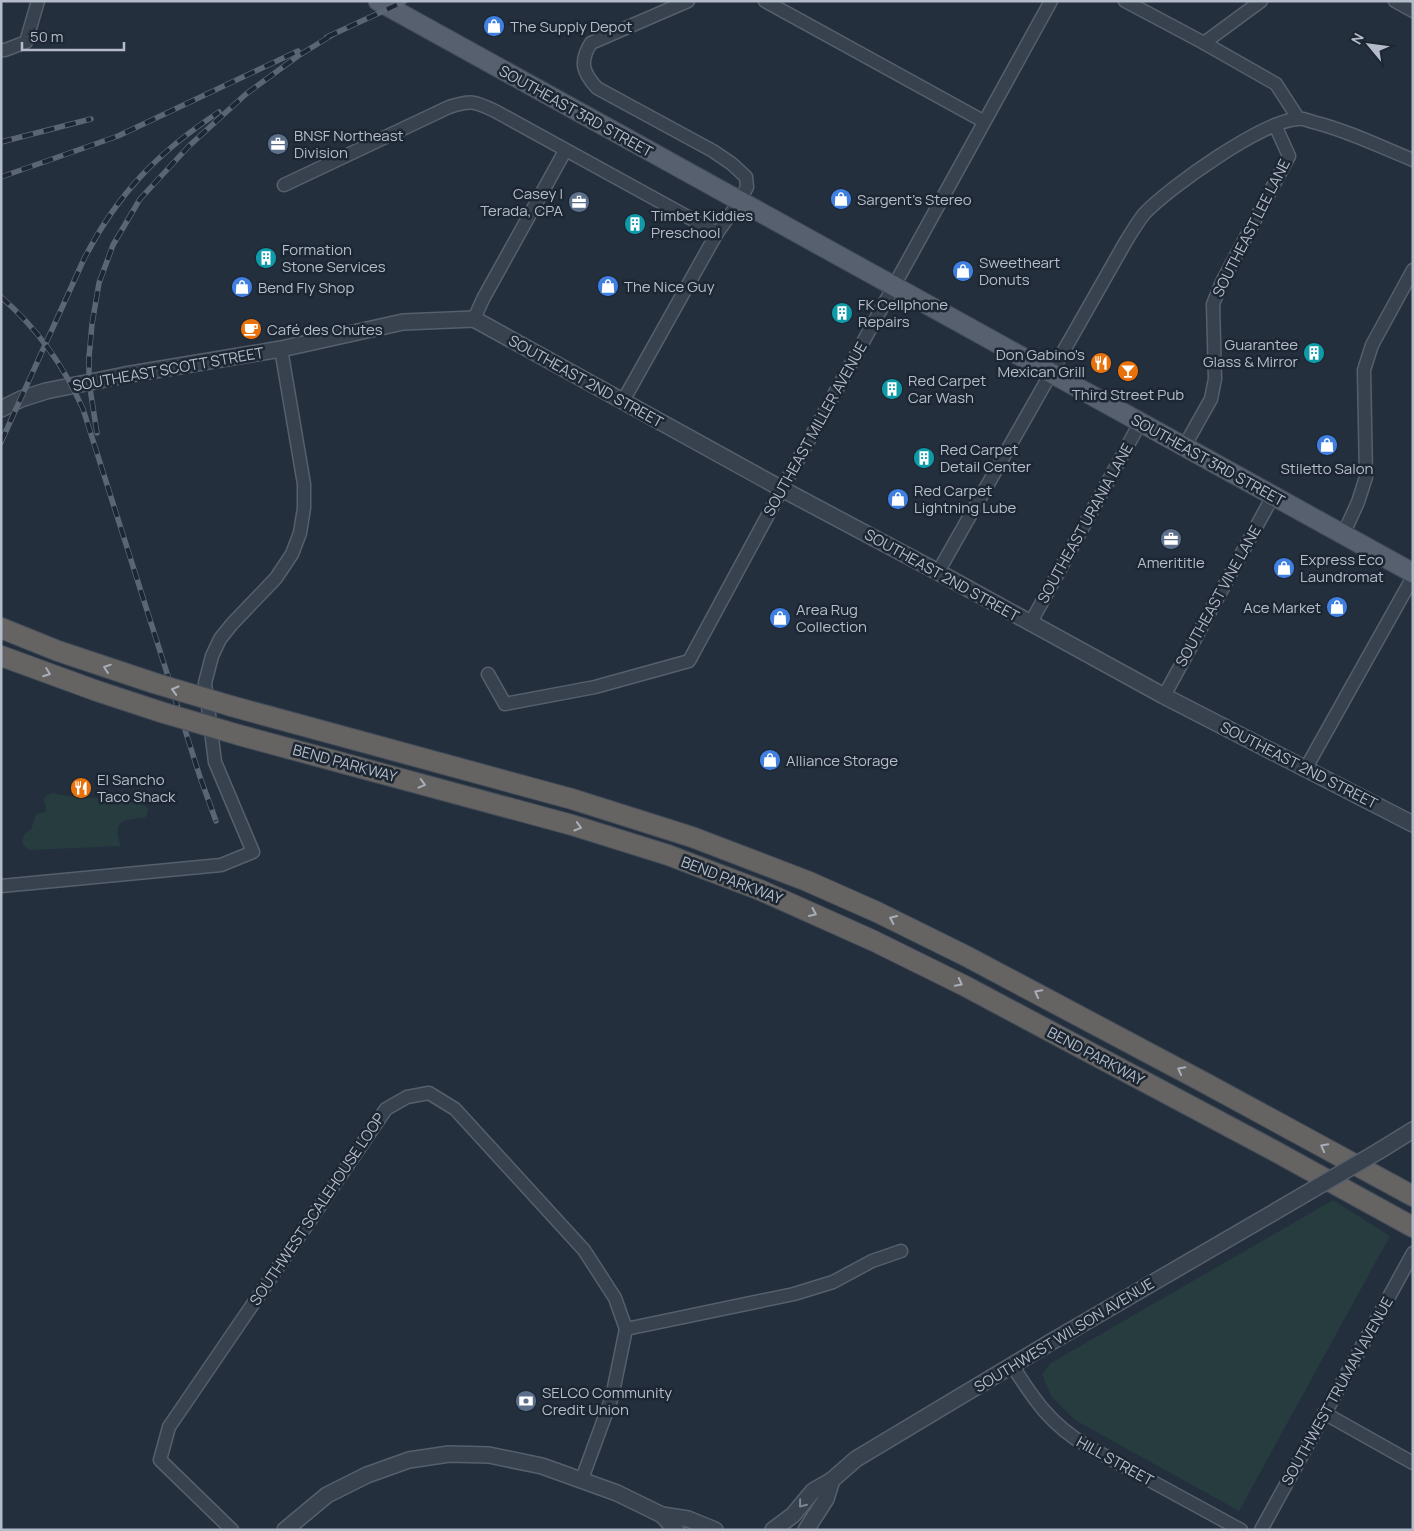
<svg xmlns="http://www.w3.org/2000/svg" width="1414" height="1531" font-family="Manrope,sans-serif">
	<rect width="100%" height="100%" fill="#242f3e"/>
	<!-- green -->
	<g fill="#263c3f">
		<path d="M52 793 68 796 97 798 108 802 121 801 127 803 138 801 146 806 148 810 146 817C141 819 138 818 133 819 114 821 116 832 121 846L29 850 23 845C22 838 24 832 31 830L36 814 45 812 46 808 44 799 46 796Z"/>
		<polygon points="1333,1200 1390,1236 1239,1511 1075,1420 1051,1396 1042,1374 1051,1363"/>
	</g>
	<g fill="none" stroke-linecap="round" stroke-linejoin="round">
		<!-- minor casing -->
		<g stroke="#565f6c" stroke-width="15">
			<g id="minor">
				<polyline points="765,1 983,121"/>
				<polyline points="1125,1 1204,43 1276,84 1298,118"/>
				<polyline points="1395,1 1413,11"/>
				<polyline points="1204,43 1261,1"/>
				<polyline points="1,50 5,50 26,42 38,1"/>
				<path d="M284 185 449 107C471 100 474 101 495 111L717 233"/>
				<polyline points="474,319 483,299 565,151"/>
				<path d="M623 401 717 233 739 202 747 187 746 177 732 164 713 151 597 88C583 73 579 62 591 43L688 1"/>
				<polyline points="1184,447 1211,399 1215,379 1213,304 1222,282 1289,156 1275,125"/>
				<polyline points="1343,535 1358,502 1366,477 1364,370 1372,345 1413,270"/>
				<path d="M938 572 1125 243C1131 233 1137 223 1144 214 1168 188 1264 120 1298 119 1303 118 1309 121 1313 122 1346 130 1381 147 1413 160"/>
				<polyline points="1030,624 1140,423"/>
				<polyline points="488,674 505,704 595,687 689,661 782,489 1051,1"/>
				<polyline points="1164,696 1273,496"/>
				<polyline points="1306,768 1413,577"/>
				<polyline points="1,886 221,865 253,852 215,762 205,683 212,656 220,639 232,624 276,578 292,554 300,533 304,508 304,484 281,349"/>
				<polyline points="626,1329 794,1294 833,1282 872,1261 901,1251"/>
				<path d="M1012 1365C1034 1400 1051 1425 1087 1446L1241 1530"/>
				<polyline points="1324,1413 1413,1463"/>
				<polyline points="232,1530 160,1460 169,1427 386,1109 407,1097 429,1093 455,1109 584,1250 615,1298 626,1329 612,1397 582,1479"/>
				<polyline points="1261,1530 1413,1253"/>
			</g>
		</g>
		<!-- tertiary casing -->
		<g stroke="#565f6c" stroke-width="18">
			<g id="tertiary">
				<polyline points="1,409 21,399 46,391 125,375 281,349 403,322 474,319 782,489 938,572 1164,696 1413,824"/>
				<polyline points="1379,1151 1413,1130"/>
				<polyline points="662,1515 688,1519 715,1530"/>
				<polyline points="285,1530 327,1495 367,1475 409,1460 449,1454 489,1455 542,1466 617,1493 662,1515 676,1530"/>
				<polyline points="773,1530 793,1515 813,1491 832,1480 856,1459 1051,1342 1300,1197"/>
				<polyline points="806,1530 826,1499 832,1480"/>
			</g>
		</g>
		<!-- primary casing -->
		<g stroke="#414a57" stroke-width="21">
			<polyline id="primary" points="378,1 1413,573"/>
		</g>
		<!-- trunk casing -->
		<g stroke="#434c59" stroke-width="22">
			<g id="trunk">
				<polyline points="1,628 58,651 154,683"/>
				<polyline points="1,656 97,691 164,713"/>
				<polyline points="231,706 572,799 692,837 807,881 877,912 966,956 1207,1084 1413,1196"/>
				<polyline points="239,735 572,825 668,855 760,890 874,941 965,986 1271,1149 1413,1227"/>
			</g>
		</g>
		<!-- minor -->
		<use href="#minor" stroke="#38414e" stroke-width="12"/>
		<!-- tertiary -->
		<use href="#tertiary" stroke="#38414e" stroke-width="15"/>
		<!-- primary -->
		<use href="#primary" stroke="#56606e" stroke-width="19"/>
		<!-- trunk -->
		<use href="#trunk" stroke="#656462" stroke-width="20"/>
		<!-- rail casing -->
		<g stroke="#5a6575" stroke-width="5.5">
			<g id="rail">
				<polyline points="327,37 405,1"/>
				<polyline points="1,142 91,119"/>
				<polyline points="1,177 118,136 298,51"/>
				<path d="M1 297C37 328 64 366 83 409L200 777 216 821"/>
				<polyline points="97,433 89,382 89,357 92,324 99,283 113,245 140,199 189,146 246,94 298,56 332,35"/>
				<path d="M1 442 84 259C117 194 158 152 219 112"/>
			</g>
		</g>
		<!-- rail -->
		<use href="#rail" stroke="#1d2633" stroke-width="4" stroke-dasharray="11" stroke-linecap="butt"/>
		<!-- tertiary-bridge casing -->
		<g stroke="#565f6c" stroke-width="18" stroke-linecap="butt">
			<polyline id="tertiary-bridge" points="1300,1197 1379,1151"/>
		</g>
		<!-- trunk-bridge casing -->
		<g stroke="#434c59" stroke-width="22" stroke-linecap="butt">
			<g id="trunk-bridge">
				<polyline points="154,683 231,706"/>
				<polyline points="164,713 239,735"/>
			</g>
		</g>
		<!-- tertiary-bridge -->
		<use href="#tertiary-bridge" stroke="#38414e" stroke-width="15"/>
		<!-- trunk-bridge -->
		<use href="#trunk-bridge" stroke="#656462" stroke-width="20"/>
	</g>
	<!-- one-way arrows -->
	<defs><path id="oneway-chevron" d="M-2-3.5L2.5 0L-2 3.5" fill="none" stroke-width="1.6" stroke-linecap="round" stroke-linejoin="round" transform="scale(1.25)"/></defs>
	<g stroke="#a8afba">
		<use href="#oneway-chevron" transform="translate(107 668) rotate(-161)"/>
		<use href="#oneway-chevron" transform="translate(47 673) rotate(20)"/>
		<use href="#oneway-chevron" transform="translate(175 690) rotate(-164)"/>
		<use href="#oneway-chevron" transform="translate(422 784) rotate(15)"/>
		<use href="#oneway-chevron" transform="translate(578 827) rotate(17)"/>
		<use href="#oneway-chevron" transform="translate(813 913) rotate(24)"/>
		<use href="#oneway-chevron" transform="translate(893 919) rotate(-155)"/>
		<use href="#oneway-chevron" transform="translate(959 983) rotate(27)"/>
		<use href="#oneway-chevron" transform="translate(1038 993) rotate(-152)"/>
		<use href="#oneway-chevron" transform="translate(1181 1070) rotate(-152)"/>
		<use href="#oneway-chevron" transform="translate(1324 1147) rotate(-152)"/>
	</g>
	<use stroke="#7c8592" href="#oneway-chevron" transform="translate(802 1504) rotate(129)"/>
	<!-- icons -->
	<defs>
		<g id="shop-disc" transform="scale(1.125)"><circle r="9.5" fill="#3f7fe0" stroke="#1d2633"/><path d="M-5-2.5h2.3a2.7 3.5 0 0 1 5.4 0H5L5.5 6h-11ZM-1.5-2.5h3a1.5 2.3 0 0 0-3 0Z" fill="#fff"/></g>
		<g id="office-disc" transform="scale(1.125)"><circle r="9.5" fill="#5c6f8a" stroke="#1d2633"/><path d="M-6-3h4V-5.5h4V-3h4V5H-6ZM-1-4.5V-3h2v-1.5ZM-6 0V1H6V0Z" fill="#fff"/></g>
		<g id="building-disc" transform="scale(1.125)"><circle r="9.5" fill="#0f9aa8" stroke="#1d2633"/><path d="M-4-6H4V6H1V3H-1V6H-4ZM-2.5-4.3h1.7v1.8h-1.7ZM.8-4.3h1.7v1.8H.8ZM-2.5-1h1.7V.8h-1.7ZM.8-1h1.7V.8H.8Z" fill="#fff"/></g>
		<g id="cafe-disc" transform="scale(1.125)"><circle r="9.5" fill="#e8710a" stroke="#1d2633"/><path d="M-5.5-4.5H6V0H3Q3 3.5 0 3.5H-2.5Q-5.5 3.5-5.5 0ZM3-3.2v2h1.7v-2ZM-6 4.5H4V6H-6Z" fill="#fff"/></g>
		<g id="restaurant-disc" transform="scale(1.125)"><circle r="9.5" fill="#e8710a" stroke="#1d2633"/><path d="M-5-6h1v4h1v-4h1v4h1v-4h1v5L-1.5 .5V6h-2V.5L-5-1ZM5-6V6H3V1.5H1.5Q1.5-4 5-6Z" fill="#fff"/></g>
		<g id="bar-disc" transform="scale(1.125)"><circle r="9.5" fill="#e8710a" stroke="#1d2633"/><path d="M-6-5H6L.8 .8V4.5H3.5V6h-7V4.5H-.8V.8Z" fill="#fff"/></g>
		<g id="bank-disc" transform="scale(1.125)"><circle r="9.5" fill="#5c6f8a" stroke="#1d2633"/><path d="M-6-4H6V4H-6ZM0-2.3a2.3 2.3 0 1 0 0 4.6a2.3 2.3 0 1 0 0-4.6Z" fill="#fff"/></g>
	</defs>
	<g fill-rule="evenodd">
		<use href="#shop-disc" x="494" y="26"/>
		<use href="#office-disc" x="278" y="144"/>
		<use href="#shop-disc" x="841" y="199"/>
		<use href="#office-disc" x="579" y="202"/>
		<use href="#building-disc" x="635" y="224"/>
		<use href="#building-disc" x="266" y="258"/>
		<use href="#shop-disc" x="963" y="271"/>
		<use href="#shop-disc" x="608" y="286"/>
		<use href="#shop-disc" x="242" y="287"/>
		<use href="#building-disc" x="842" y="313"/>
		<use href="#cafe-disc" x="251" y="329"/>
		<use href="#building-disc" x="1314" y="353"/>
		<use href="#restaurant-disc" x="1101" y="363"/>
		<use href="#bar-disc" x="1128" y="371"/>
		<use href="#building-disc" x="892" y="389"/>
		<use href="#shop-disc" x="1327" y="445"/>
		<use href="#building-disc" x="924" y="458"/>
		<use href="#shop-disc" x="898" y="499"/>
		<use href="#office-disc" x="1171" y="539"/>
		<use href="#shop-disc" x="1284" y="568"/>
		<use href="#shop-disc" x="1337" y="607"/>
		<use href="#shop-disc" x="780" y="618"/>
		<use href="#shop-disc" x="770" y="760"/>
		<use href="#restaurant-disc" x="81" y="788"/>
		<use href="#bank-disc" x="526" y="1401"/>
	</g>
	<g text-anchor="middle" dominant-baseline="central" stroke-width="5" stroke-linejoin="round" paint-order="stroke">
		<!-- poi labels -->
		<g font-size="15" fill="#b4bcc9" stroke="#1d2633" text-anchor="start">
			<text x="510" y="26">The Supply Depot</text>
			<text x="294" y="135">BNSF Northeast<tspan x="294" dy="17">Division</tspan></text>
			<text x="563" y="193" text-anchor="end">Casey I<tspan x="563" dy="17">Terada, CPA</tspan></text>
			<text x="857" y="199">Sargent's Stereo</text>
			<text x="651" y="215">Timbet Kiddies<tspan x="651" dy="17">Preschool</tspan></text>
			<text x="282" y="249">Formation<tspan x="282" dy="17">Stone Services</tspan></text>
			<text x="979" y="262">Sweetheart<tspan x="979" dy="17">Donuts</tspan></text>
			<text x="624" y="286">The Nice Guy</text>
			<text x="258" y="287">Bend Fly Shop</text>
			<text x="858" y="304">FK Cellphone<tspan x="858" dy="17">Repairs</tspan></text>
			<text x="267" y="329">Café des Chutes</text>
			<text x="1298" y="344" text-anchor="end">Guarantee<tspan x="1298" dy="17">Glass &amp; Mirror</tspan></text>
			<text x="1085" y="354" text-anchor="end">Don Gabino's<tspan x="1085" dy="17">Mexican Grill</tspan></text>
			<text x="908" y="380">Red Carpet<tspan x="908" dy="17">Car Wash</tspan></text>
			<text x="1128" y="394" text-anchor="middle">Third Street Pub</text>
			<text x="940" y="449">Red Carpet<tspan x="940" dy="17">Detail Center</tspan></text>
			<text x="1327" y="468" text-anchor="middle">Stiletto Salon</text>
			<text x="914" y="490">Red Carpet<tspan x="914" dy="17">Lightning Lube</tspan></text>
			<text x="1300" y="559">Express Eco<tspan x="1300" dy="17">Laundromat</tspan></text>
			<text x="1171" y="562" text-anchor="middle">Amerititle</text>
			<text x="1321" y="607" text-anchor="end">Ace Market</text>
			<text x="796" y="609">Area Rug<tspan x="796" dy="17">Collection</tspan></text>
			<text x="786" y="760">Alliance Storage</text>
			<text x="97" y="779">El Sancho<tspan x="97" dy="17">Taco Shack</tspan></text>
			<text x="542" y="1392">SELCO Community<tspan x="542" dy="17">Credit Union</tspan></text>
		</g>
		<!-- street labels -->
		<g font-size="15" fill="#b4bcc9" stroke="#1d2633">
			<text transform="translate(576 111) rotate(29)">SOUTHEAST 3RD STREET</text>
			<text transform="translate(1251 228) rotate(-63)">SOUTHEAST LEE LANE</text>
			<text transform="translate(168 369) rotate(-10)">SOUTHEAST SCOTT STREET</text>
			<text transform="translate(586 381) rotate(29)">SOUTHEAST 2ND STREET</text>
			<text transform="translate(815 429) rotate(-61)">SOUTHEAST MILLER AVENUE</text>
			<text transform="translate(1208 460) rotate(29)">SOUTHEAST 3RD STREET</text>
			<text transform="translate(1085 523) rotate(-61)">SOUTHEAST URANIA LANE</text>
			<text transform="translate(942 575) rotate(29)">SOUTHEAST 2ND STREET</text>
			<text transform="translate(1218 596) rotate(-61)">SOUTHEAST VINE LANE</text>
			<text transform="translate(345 763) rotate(15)">BEND PARKWAY</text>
			<text transform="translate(1299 765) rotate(27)">SOUTHEAST 2ND STREET</text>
			<text transform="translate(732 880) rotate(21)">BEND PARKWAY</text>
			<text transform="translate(1096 1056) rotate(28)">BEND PARKWAY</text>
			<text transform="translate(317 1209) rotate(-56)">SOUTHWEST SCALEHOUSE LOOP</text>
			<text transform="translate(1064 1335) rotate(-31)">SOUTHWEST WILSON AVENUE</text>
			<text transform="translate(1337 1391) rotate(-61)">SOUTHWEST TRUMAN AVENUE</text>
			<text transform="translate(1115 1461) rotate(29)">HILL STREET</text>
		</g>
	</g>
	<!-- border -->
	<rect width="1414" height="1531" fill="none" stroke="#b4bcc9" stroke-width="5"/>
	<!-- north arrow -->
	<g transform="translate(1369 45) rotate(299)" stroke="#1d2633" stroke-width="4" paint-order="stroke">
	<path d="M0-4L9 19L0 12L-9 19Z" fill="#b4bcc9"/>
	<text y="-8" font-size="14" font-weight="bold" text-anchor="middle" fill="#b4bcc9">N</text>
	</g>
	<!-- scale -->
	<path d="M22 42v8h102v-8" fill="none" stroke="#b4bcc9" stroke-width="2.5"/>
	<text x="30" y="42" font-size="15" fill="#b4bcc9" stroke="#1d2633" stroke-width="4" paint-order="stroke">50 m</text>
</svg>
